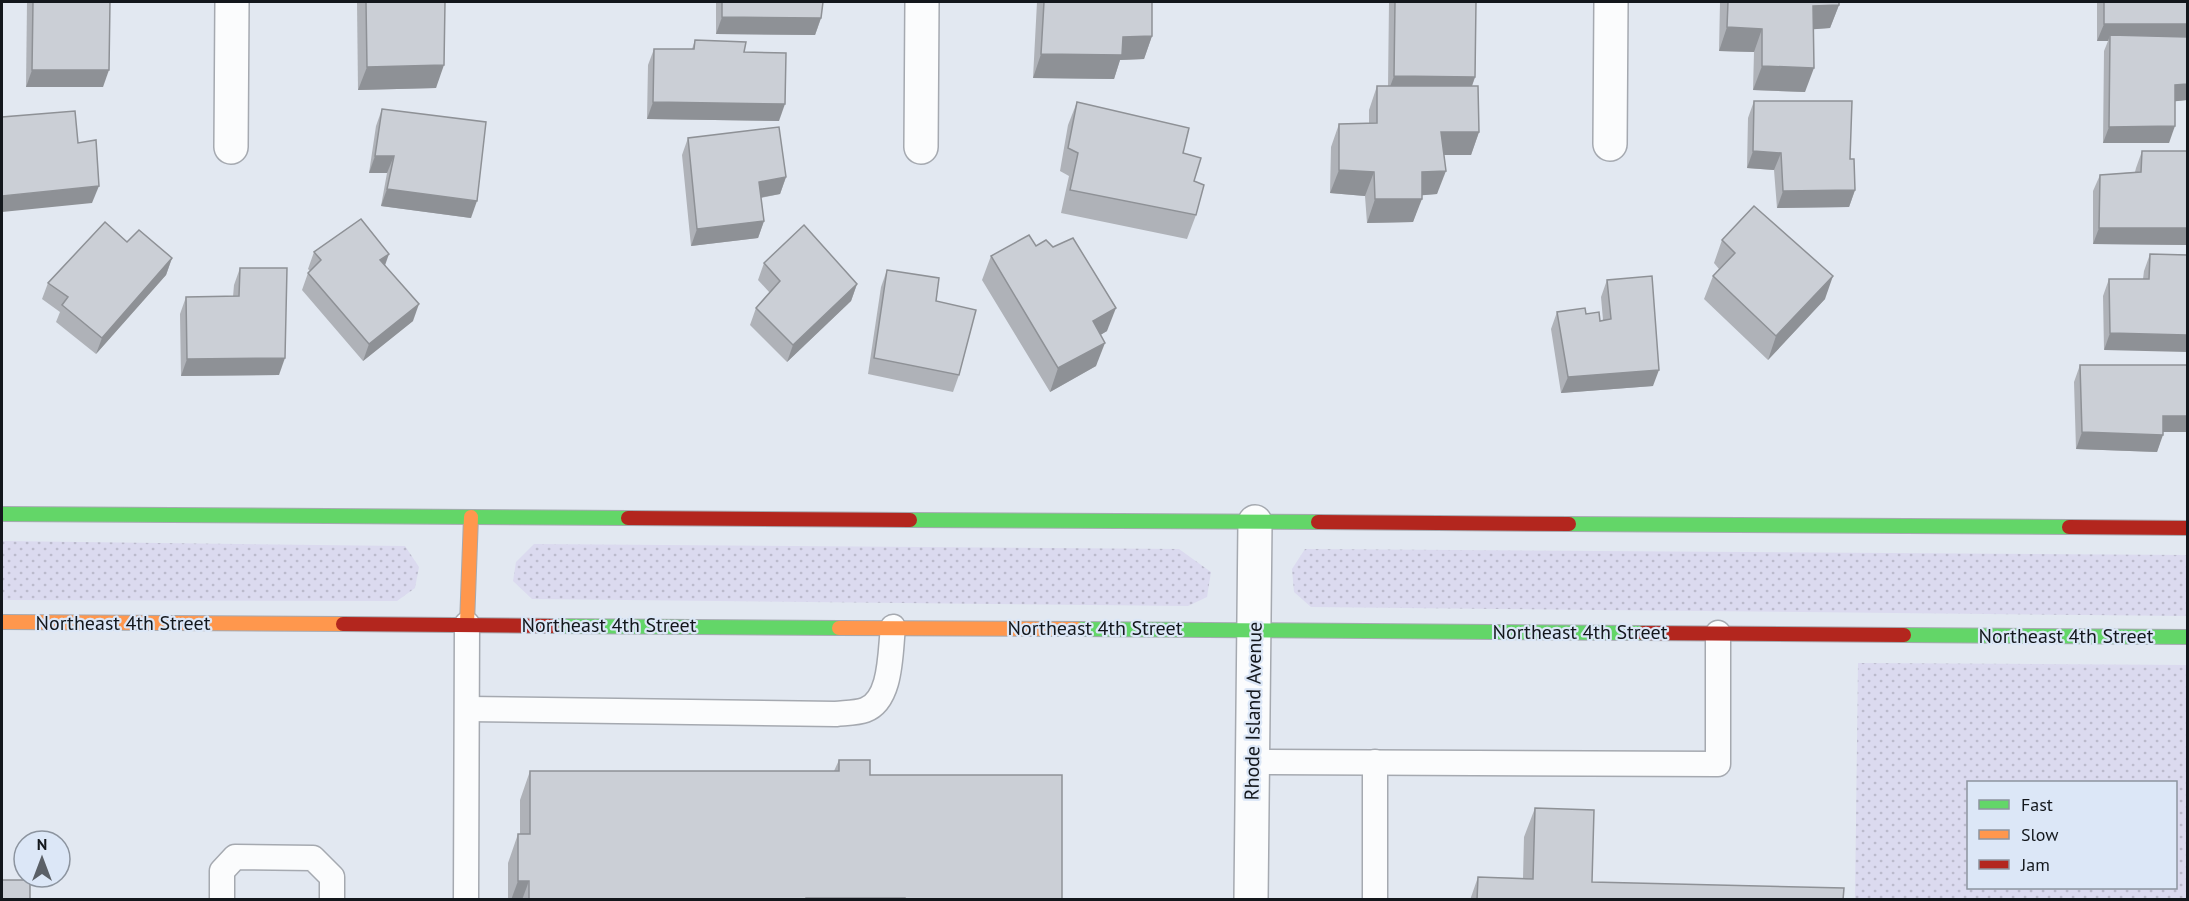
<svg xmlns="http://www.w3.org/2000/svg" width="2189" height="901" font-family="'PT Sans',sans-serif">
	<defs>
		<pattern id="grass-dots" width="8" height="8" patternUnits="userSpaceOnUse" patternTransform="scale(1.5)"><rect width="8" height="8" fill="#dbdaef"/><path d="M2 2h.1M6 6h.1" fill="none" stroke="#bbbacc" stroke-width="1.8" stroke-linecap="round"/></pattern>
	</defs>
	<rect width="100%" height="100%" fill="#e2e8f1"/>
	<!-- grass -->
	<g fill="url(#grass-dots)" fill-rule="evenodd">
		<polygon points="2,541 405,546 419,567 415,588 397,601 2,600"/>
		<polygon points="534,544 1179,549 1211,572 1207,597 1188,606 532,599 513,581 516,562"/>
		<polygon points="1305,549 2187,555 2187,616 1311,607 1294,592 1292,569"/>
		<path d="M1858 663 2187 665V899H1855ZM1968 782H2176V888H1968Z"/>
	</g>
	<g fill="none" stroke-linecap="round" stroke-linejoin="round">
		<!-- lane casing -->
		<g stroke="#a5a9b0" stroke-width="27">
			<g id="lane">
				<path d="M468 709 836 714C844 713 857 713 865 710 892 700 890 652 893 627"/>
				<polyline points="1252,762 1718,764 1718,633"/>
				<polyline points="1375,762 1375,900"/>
				<polyline points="222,900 222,871 235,857 313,858 332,877 332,900"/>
				<polyline points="466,900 467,624"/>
			</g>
		</g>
		<!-- street casing -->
		<g stroke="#a5a9b0" stroke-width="36">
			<g id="street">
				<polyline points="1610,144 1611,2"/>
				<polyline points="231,147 232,2"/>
				<polyline points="921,147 922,2"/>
				<polyline points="1251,900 1255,522"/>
			</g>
		</g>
		<!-- fast casing -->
		<g stroke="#a5a9b0" stroke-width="16">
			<g id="fast">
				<polyline points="2,514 628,518"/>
				<polyline points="910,520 1318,522"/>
				<polyline points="1569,524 2069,527"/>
				<polyline points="552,626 839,628"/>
				<polyline points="1077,629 1643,633"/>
				<polyline points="1904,635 2188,637"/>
			</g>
		</g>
		<!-- slow casing -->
		<g stroke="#a5a9b0" stroke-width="16">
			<g id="slow">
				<polyline points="2,622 343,624"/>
				<polyline points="467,624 471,517"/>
				<polyline points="839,628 1077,629"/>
			</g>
		</g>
		<!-- jam casing -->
		<g stroke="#a5a9b0" stroke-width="16">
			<g id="jam">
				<polyline points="628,518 910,520"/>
				<polyline points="1318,522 1569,524"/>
				<polyline points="2069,527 2188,528"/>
				<polyline points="343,624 552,626"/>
				<polyline points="1643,633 1904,635"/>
			</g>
		</g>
		<!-- lane -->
		<use href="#lane" stroke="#fbfcfd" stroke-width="24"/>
		<!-- street -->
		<use href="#street" stroke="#fbfcfd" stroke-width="33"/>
		<!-- fast -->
		<use href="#fast" stroke="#63d668" stroke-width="14"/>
		<!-- slow -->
		<use href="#slow" stroke="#ff974d" stroke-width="14"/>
		<!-- jam -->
		<use href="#jam" stroke="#b3261e" stroke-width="14"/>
	</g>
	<!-- wall -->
	<g fill="#afb2b8">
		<polygon points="27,2 110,2 103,87 26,87"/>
		<polygon points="357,2 445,2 436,88 358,90"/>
		<polygon points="716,2 823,2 821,18 815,35 716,34"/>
		<polygon points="1037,2 1152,2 1152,36 1144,59 1120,60 1114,79 1033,78"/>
		<polygon points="1389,2 1476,2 1475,77 1472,86 1479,132 1471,155 1444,155 1437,194 1422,195 1413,222 1367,223 1365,196 1330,193 1331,147 1339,124 1369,124 1369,110 1377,86 1388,86"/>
		<polygon points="1720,2 1839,2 1839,5 1830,28 1813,29 1805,92 1753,90 1754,52 1719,51"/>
		<polygon points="2097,2 2187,2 2187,100 2175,101 2169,143 2103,143 2104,51 2108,41 2097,41"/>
		<polygon points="695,40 744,52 779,121 647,119 648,65 654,49 692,49"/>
		<polygon points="1754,101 1850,159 1855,190 1849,207 1777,208 1774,170 1747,168 1748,118"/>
		<polygon points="1077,102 1183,153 1194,181 1196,215 1187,239 1061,213 1069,176 1060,171 1068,125"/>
		<polygon points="382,109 471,218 381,206 387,173 369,173 376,126"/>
		<polygon points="688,138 786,177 780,194 761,198 764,221 758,238 691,246 682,155"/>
		<polygon points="2142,151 2187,151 2187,245 2093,244 2093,191 2100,175 2135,172 2136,168"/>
		<polygon points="1722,240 1825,299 1768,360 1704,299 1713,276 1719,269 1714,263"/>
		<polygon points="127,242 172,258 166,275 96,354 56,322 60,312 42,299 48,283"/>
		<polygon points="1036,246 1053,247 1107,331 1100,335 1096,366 1050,392 982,280 991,256"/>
		<polygon points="314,252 385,265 413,321 363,361 302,290 308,273 310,271 308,269"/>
		<polygon points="2150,254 2187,255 2104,350 2103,296 2109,279 2143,279 2144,271"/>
		<polygon points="764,263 857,284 851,301 787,362 750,325 756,308 770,293 758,280"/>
		<polygon points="240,268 279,375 181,376 180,314 186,297 233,297 234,285"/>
		<polygon points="887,270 936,301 959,375 953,392 868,374 881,287"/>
		<polygon points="1607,280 1653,386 1561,393 1551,329 1557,312 1586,314 1600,321 1603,320 1601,297"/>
		<polygon points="2080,365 2187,432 2163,432 2157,452 2076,449 2074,382"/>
		<polygon points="839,760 870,775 1062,900 508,900 508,863 518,834 520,834 520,800 530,771 834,771"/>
		<polygon points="1535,808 1592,882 1843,900 1470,900 1478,877 1523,878 1524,837"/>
	</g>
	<!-- shaded-wall -->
	<g fill="#8e9196">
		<polygon points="1839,5 1830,28 1804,30 1813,6"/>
		<polygon points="722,17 821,18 815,35 716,34"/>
		<polygon points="2104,24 2187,24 2187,41 2110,35 2108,41 2097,41"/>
		<polygon points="1727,27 1762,29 1754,52 1719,51"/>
		<polygon points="1152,36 1144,59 1120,60 1114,79 1033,78 1041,54 1123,37"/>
		<polygon points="444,65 436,88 358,90 367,67"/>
		<polygon points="1762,66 1814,68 1805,92 1753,90"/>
		<polygon points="32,70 109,70 103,87 26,87"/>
		<polygon points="1394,76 1475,77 1469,94 1388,92"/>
		<polygon points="2187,84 2187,100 2169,102 2175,85"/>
		<polygon points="653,102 785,104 779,121 647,119"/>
		<polygon points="2175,126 2169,143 2103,143 2109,127"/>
		<polygon points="1441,132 1479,132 1471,155 1433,155"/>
		<polygon points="1753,151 1781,153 1774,170 1747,168"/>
		<polygon points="375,156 394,156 387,173 369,173"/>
		<polygon points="1339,170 1374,172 1365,196 1330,193"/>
		<polygon points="1446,171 1437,194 1414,196 1422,172"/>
		<polygon points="786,177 780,194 753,199 759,182"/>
		<polygon points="99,186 92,203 2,212 2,196"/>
		<polygon points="387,189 477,201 471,218 381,206"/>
		<polygon points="1855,190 1849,207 1777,208 1783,191"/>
		<polygon points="1375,199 1422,199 1413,222 1367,223"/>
		<polygon points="764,221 758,238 691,246 697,229"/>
		<polygon points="2099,228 2187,228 2187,245 2093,244"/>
		<polygon points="389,254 383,271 380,260"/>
		<polygon points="172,258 166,275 96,354 102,338"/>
		<polygon points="1833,276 1825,299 1768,360 1776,336"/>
		<polygon points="857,284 851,301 787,362 793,345"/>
		<polygon points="419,304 413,321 363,361 369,344"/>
		<polygon points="1116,308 1107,331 1084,345 1093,321"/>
		<polygon points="2110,333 2187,335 2187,352 2104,350"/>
		<polygon points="1105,343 1096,366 1050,392 1058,368"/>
		<polygon points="285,358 279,375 181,376 187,359"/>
		<polygon points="1659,370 1653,386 1561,393 1568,377"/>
		<polygon points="2163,416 2187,416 2187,432 2157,432"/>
		<polygon points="2082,432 2163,435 2157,452 2076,449"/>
		<polygon points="518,881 529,881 522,900 511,900"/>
		<polygon points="806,898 905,898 904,900 806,900"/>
	</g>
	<!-- building -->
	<g fill="#cbcfd6" stroke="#8e9196" stroke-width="1.5">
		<polygon points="33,2 110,2 109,70 32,70"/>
		<polygon points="366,2 445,2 444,65 367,67"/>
		<polygon points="722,2 823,2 821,18 722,17"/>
		<polygon points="1044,2 1152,2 1152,36 1123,37 1122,55 1041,54"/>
		<polygon points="1395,2 1476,2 1475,77 1394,76"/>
		<polygon points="1728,2 1839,2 1839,5 1813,6 1814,68 1762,66 1762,29 1727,27"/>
		<rect x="2104" y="2" width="83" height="22"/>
		<polygon points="2110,35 2187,37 2187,84 2175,85 2175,126 2109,127"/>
		<polygon points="695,40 746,42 744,52 786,53 785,104 653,102 654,49 694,49"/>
		<polygon points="1377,86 1478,86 1479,132 1441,132 1446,171 1422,172 1422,199 1375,199 1374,172 1339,170 1339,124 1377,123"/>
		<polygon points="1754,101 1852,101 1850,159 1854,159 1855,190 1783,191 1781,153 1753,151"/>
		<polygon points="1077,102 1189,128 1183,153 1201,158 1194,181 1204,185 1196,215 1070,190 1078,153 1068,148"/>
		<polygon points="382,109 486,122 477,201 387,189 394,156 375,156"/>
		<polygon points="75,111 78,143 96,140 99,186 2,196 2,117"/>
		<polygon points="779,127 786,177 759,182 764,221 697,229 688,138"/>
		<polygon points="2142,151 2187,151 2187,228 2099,228 2100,175 2141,172"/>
		<polygon points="1754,206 1833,276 1776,336 1713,276 1735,253 1722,240"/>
		<polygon points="361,219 389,254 380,260 419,304 369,344 308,273 321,260 314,252"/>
		<polygon points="105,222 127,242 139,230 172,258 102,338 62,305 68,297 48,283"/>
		<polygon points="804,225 857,284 793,345 756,308 780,281 764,263"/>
		<polygon points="1029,235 1036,246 1046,240 1053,247 1073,238 1116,308 1093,321 1105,343 1058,368 991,256"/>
		<polygon points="2150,254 2187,255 2187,335 2110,333 2109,279 2149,279"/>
		<polygon points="240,268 287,268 285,358 187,359 186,297 239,296"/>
		<polygon points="887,270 939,278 936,301 976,310 959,375 874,358"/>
		<polygon points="1652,276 1659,370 1568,377 1557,312 1585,308 1586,314 1599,312 1600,321 1611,319 1607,280"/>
		<polygon points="2080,365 2187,365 2187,416 2163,416 2163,435 2082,432"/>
		<polygon points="839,760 870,760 870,775 1062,775 1062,900 905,900 905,898 806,898 806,900 529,900 529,881 518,881 518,834 530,834 530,771 839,771"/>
		<polygon points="1535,808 1594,810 1592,882 1844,888 1843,900 1477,900 1478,877 1533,879"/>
		<rect x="2" y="880" width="28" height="20"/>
	</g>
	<g text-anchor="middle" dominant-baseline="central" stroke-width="4.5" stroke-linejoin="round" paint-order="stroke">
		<!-- street labels -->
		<g font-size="20" fill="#13171c" stroke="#dce7f7">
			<text x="123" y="623">Northeast 4th Street</text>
			<text x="609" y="625">Northeast 4th Street</text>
			<text x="1095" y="628">Northeast 4th Street</text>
			<text x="1580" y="632">Northeast 4th Street</text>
			<text x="2066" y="636">Northeast 4th Street</text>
			<text transform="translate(1253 711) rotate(-89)">Rhode Island Avenue</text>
		</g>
	</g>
	<!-- border -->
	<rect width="2189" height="901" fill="none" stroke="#13171c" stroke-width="6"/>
	<!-- legend -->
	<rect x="1967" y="781" width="210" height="108" fill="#dce7f7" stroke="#8c949f" stroke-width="1.5"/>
	<rect x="1979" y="800" width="30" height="9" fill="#63d668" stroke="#8c949f" stroke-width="1.5"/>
	<text x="2021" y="811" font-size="18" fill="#13171c">Fast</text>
	<rect x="1979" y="830" width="30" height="9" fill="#ff974d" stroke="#8c949f" stroke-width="1.5"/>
	<text x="2021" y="841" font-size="18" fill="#13171c">Slow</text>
	<rect x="1979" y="860" width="30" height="9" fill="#b3261e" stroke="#8c949f" stroke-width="1.5"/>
	<text x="2021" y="871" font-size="18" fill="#13171c">Jam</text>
	<!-- north arrow -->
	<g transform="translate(42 859)"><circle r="28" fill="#dce7f7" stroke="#8c949f" stroke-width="1.5"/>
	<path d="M0-4.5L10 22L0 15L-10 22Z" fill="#5b6067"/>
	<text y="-9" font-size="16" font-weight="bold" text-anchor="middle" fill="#13171c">N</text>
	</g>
</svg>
